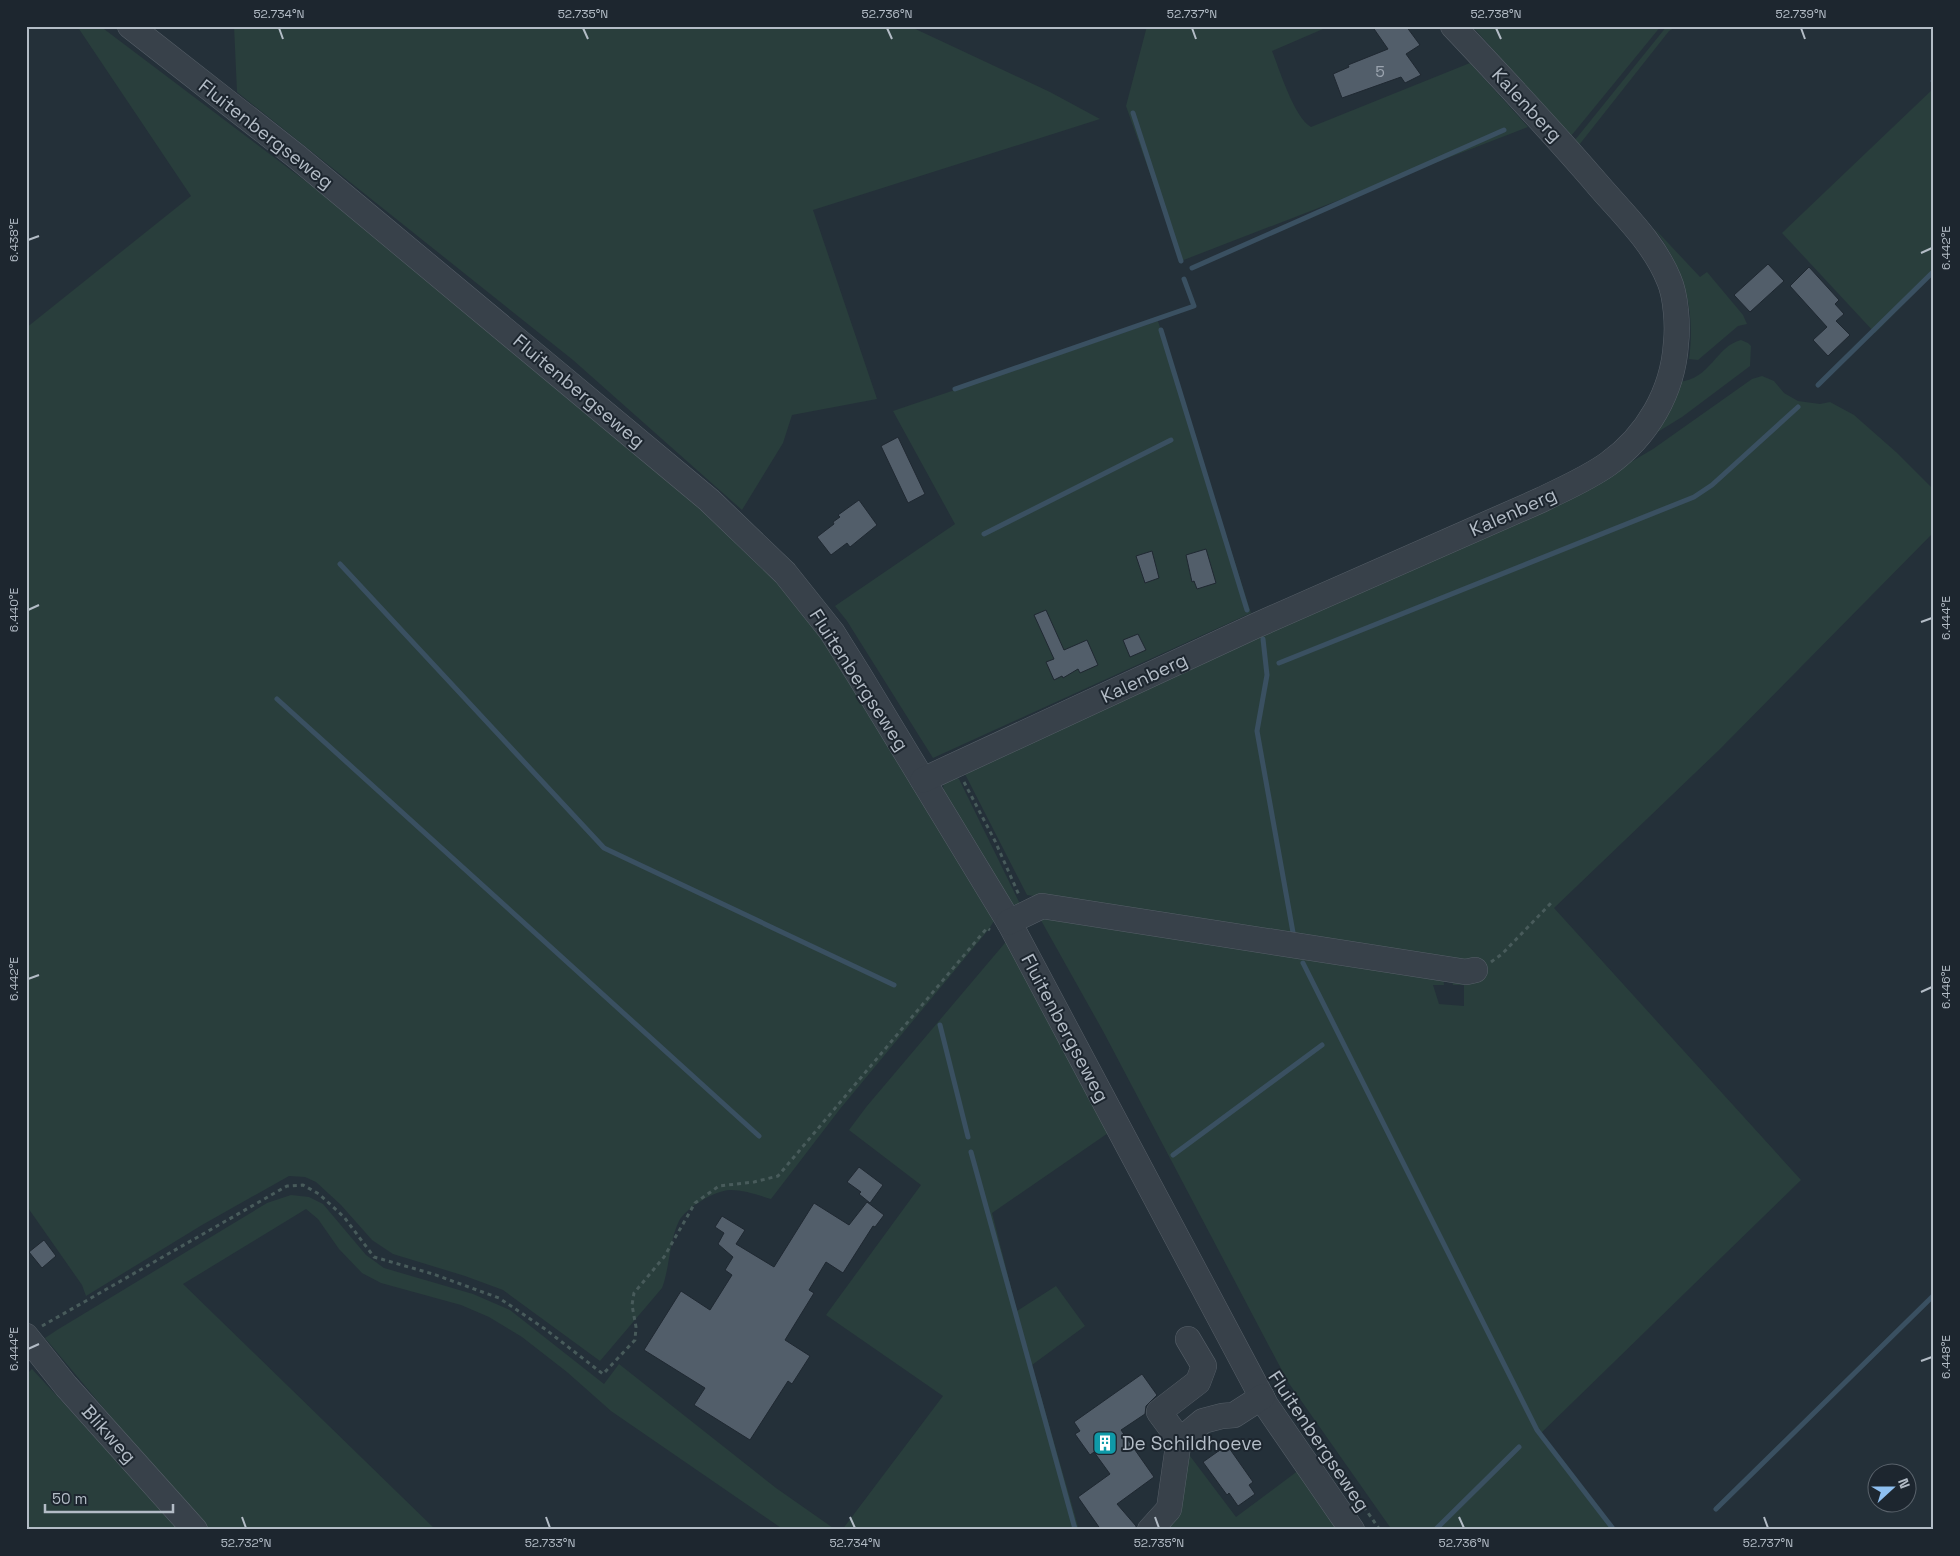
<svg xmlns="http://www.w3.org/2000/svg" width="1960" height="1556" font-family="'Space Grotesk',sans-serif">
	<rect width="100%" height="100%" fill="#243039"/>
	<!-- green -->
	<g fill="#293e3c">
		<path d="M77 26H100L337 205 741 541 806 612 997 916 989 929 840 1109 771 1199C758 1195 744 1190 730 1190 714 1191 687 1207 679 1221 669 1242 670 1267 662 1288L600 1361 503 1290 465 1276 393 1254 372 1240 341 1205 316 1182 305 1177 289 1176 202 1225 86 1296 82 1285 26 1205V328L191 196Z"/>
		<polygon points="234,26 909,26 1050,92 1100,119 813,210 877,399 792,415 783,443 742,510 573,360 237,92"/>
		<path d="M1147 26H1330L1272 51C1280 71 1294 117 1311 127L1470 63 1528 127 1181 261 1126 106Z"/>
		<polygon points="1472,26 1661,26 1571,136"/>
		<polygon points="1667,26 1677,26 1669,31 1579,145 1575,140"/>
		<polygon points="1934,88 1934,273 1875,333 1782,233"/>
		<path d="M1654 228 1700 277 1707 272 1743 315 1747 324 1738 326 1698 360 1689 359C1696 308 1684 269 1654 228Z"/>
		<polygon points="1158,321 1251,613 933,758 847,621 835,606 955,524 893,411"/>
		<path d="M1741 340 1748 343 1751 346 1750 366 1682 417 1656 433 1679 382C1711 379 1716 346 1741 340Z"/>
		<polygon points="1762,376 1774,381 1784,393 1798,401 1820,404 1830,402 1854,415 1896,452 1934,490 1934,532 1719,750 1554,908 1801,1180 1539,1435 1612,1530 1392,1530 1288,1382 1103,1031 1038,915 1045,912 1061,913 1443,974 1444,985 1433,985 1439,1004 1464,1006 1464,985 1453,985 1452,982 1460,981 1460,977 1466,977 1468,972 1478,971 1478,969 1464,969 1412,960 1297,935 1231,924 1027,895 965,774 966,766 1166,675 1493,531 1602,479 1653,449 1752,379"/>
		<path d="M951 774 959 779 1020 904 1010 905 944 793C942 784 944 780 951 774Z"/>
		<polygon points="1010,937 1111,1131 992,1213 1017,1311 1056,1286 1085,1326 1032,1365 1079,1530 842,1530 943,1396 826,1315 921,1185 849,1130 867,1106"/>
		<polygon points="291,1195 309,1197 323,1204 366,1255 384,1268 473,1294 510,1310 604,1384 619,1364 776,1488 836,1530 784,1530 611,1411 567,1372 522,1337 489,1317 461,1305 381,1283 362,1273 339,1249 318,1219 306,1209 183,1284 436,1530 209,1530 116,1423 45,1338 57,1330 267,1203"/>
		<polygon points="32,1369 181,1530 26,1530 26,1375"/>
		<polygon points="1190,1456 1236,1517 1299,1470 1341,1530 1160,1530 1183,1466"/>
	</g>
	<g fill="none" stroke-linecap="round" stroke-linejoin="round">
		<!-- stream -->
		<g stroke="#3a5061" stroke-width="5">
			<polyline points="1933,81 1934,80"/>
			<polyline points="1133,113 1181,261"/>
			<polyline points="1192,268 1504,130"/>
			<polyline points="1161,330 1247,610"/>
			<polyline points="1818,385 1934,271"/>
			<polyline points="955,389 1194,306 1184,279"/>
			<polyline points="984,534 1171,440"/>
			<polyline points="340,564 604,848 894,985"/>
			<polyline points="1263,639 1267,675 1257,731 1294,938"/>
			<polyline points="1279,663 1694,497 1712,485 1798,407"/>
			<polyline points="277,699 759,1136"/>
			<polyline points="1303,963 1537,1430 1614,1530"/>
			<polyline points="940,1025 968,1137"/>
			<polyline points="971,1152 1075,1529"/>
			<polyline points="1173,1155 1322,1045"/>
			<polyline points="1716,1509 1934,1295"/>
			<polyline points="1435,1530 1519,1447"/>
		</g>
	</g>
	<!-- building -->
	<g fill="#525e6a" stroke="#1f2831">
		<polygon points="1372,26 1406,26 1420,45 1406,54 1421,75 1405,83 1401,77 1342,98 1333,74 1349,67 1348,65 1388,49"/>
		<polygon points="1768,264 1784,281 1750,312 1734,295"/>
		<polygon points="1809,267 1839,300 1835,304 1844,314 1836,321 1850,335 1828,356 1813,340 1827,327 1790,286"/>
		<polygon points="898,437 925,494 908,503 881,446"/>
		<polygon points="859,500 877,525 850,547 847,543 831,555 817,537 834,524 833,522 840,517 838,515"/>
		<polygon points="1206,549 1216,583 1197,589 1194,581 1192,582 1186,555"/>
		<polygon points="1152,551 1159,578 1145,583 1136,556"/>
		<polygon points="1046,610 1064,650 1087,640 1098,665 1080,673 1078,669 1063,678 1062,676 1054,680 1046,662 1054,659 1034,615"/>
		<polygon points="1138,634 1146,650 1130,657 1123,640"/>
		<polygon points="859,1167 883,1185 870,1203 859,1194 861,1192 847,1182"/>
		<polygon points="867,1202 884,1215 875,1227 873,1226 843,1273 826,1262 809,1290 814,1293 785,1340 810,1356 792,1384 788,1381 750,1440 694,1405 705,1388 644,1350 681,1291 710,1310 732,1275 725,1270 733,1257 718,1244 724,1233 715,1227 722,1216 745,1230 736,1244 774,1267 814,1203 849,1225"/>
		<polygon points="44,1240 56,1256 42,1268 29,1252"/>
		<polygon points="1142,1374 1157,1395 1146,1406 1145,1414 1121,1430 1154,1477 1117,1504 1136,1526 1136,1530 1101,1530 1078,1497 1110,1474 1094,1452 1090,1455 1075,1434 1080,1431 1074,1422"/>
		<polygon points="1227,1445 1253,1482 1249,1485 1255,1494 1238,1506 1229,1493 1227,1495 1203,1462"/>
	</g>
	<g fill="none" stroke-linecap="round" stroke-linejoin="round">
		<!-- minor casing -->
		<g stroke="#565f68" stroke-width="26">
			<g id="minor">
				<polyline points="130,26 296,156 709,500 785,573 832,632 859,675 1009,922 1266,1405 1352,1530"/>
				<path d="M923 780 1255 626 1541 500C1563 489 1587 479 1608 464 1647 436 1673 392 1676 343 1678 326 1676 296 1669 280 1654 243 1624 215 1599 186 1552 131 1503 79 1453 26"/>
				<polyline points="1009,922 1042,906 1466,972 1475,970"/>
				<polyline points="26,1336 66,1386 195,1530"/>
				<polyline points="1179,1439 1185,1436 1203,1421 1222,1416 1234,1415 1262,1397"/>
				<polyline points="1150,1530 1169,1509 1179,1439 1159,1412 1198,1382 1204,1366 1188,1339"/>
			</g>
		</g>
		<!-- path -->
		<g stroke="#485b5b" stroke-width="3" stroke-dasharray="4 4" stroke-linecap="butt">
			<polyline points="964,782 995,841 1019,895"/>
			<polyline points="1491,962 1502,954 1553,901"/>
			<polyline points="42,1326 287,1186 303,1185 319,1194 344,1217 374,1257 433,1274 499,1298 545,1329 603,1374 635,1340 636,1327 632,1305 634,1293 664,1257 695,1203 719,1186 754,1182 778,1176 987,928 990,930"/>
			<polyline points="1350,1487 1380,1530"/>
		</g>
		<!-- minor -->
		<use href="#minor" stroke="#38414a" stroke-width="25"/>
	</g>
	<!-- ticks -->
	<path fill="none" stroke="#b3bcc6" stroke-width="2" d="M279 28 283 39M583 28 588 39M887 28 892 39M1192 28 1196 39M1496 28 1501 39M1801 28 1805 39M28 240 39 236M1921 253 1932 248M28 610 39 605M1921 622 1932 618M28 979 39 975M1921 992 1932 987M28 1349 39 1344M1921 1361 1932 1357M242 1517 246 1528M546 1517 550 1528M850 1517 855 1528M1155 1517 1159 1528M1459 1517 1464 1528M1764 1517 1768 1528"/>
	<!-- icons -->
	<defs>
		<g id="building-square" transform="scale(1.25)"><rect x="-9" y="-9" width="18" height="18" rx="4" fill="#0f9aa8" stroke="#1d262f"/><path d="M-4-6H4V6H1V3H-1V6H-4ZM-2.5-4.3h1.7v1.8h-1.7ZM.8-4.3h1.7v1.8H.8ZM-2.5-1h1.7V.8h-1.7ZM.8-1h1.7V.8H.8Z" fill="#fff"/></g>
	</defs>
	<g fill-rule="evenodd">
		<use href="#building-square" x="1105" y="1443"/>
	</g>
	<g text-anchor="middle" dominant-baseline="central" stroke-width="4" stroke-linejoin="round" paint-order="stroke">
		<!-- number labels -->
		<g font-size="16" fill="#9ba4af">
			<text x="1380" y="71">5</text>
		</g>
		<!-- street labels -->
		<g font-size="19" fill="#b3bcc6" stroke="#1d262f">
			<text transform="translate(1527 105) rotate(47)">Kalenberg</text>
			<text transform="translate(266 134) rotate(38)">Fluitenbergseweg</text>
			<text transform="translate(579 391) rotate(40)">Fluitenbergseweg</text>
			<text transform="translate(1513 512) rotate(-24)">Kalenberg</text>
			<text transform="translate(1144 678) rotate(-25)">Kalenberg</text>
			<text transform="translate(859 680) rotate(57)">Fluitenbergseweg</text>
			<text transform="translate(1065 1028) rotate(62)">Fluitenbergseweg</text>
			<text transform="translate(109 1434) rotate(48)">Blikweg</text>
			<text transform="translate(1319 1441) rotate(56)">Fluitenbergseweg</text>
		</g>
		<!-- poi labels -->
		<g font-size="19" fill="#b3bcc6" stroke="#1d262f" text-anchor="start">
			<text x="1122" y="1443">De Schildhoeve</text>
		</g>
	</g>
	<!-- border -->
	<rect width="1960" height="1556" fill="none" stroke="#1d262f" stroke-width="55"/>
	<!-- north arrow -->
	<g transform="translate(1892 1488) rotate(69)"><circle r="24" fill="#1d262f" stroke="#59626b"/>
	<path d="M0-4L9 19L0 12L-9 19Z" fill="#8ebff0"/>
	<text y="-8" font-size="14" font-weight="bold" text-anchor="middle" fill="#b3bcc6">N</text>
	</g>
	<!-- scale -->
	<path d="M45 1504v8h128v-8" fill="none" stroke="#b3bcc6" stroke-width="2.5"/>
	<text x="52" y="1504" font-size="15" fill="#b3bcc6" stroke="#1d262f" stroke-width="4" paint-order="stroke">50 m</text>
	<rect x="28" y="28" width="1904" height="1500" fill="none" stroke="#b3bcc6" stroke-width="2"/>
	<g font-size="12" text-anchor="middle" fill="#b3bcc6">
		<text x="279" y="18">52.734°N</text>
		<text x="583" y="18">52.735°N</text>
		<text x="887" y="18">52.736°N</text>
		<text x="1192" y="18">52.737°N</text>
		<text x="1496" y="18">52.738°N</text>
		<text x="1801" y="18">52.739°N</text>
		<text transform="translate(14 240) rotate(-90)" y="4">6.438°E</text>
		<text transform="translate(1946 248) rotate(-90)" y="4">6.442°E</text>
		<text transform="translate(14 610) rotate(-90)" y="4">6.440°E</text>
		<text transform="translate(1946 618) rotate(-90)" y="4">6.444°E</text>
		<text transform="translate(14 979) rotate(-90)" y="4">6.442°E</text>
		<text transform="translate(1946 987) rotate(-90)" y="4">6.446°E</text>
		<text transform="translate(14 1349) rotate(-90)" y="4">6.444°E</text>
		<text transform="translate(1946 1357) rotate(-90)" y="4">6.448°E</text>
		<text x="246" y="1547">52.732°N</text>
		<text x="550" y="1547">52.733°N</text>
		<text x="855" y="1547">52.734°N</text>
		<text x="1159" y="1547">52.735°N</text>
		<text x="1464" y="1547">52.736°N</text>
		<text x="1768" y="1547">52.737°N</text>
	</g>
</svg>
